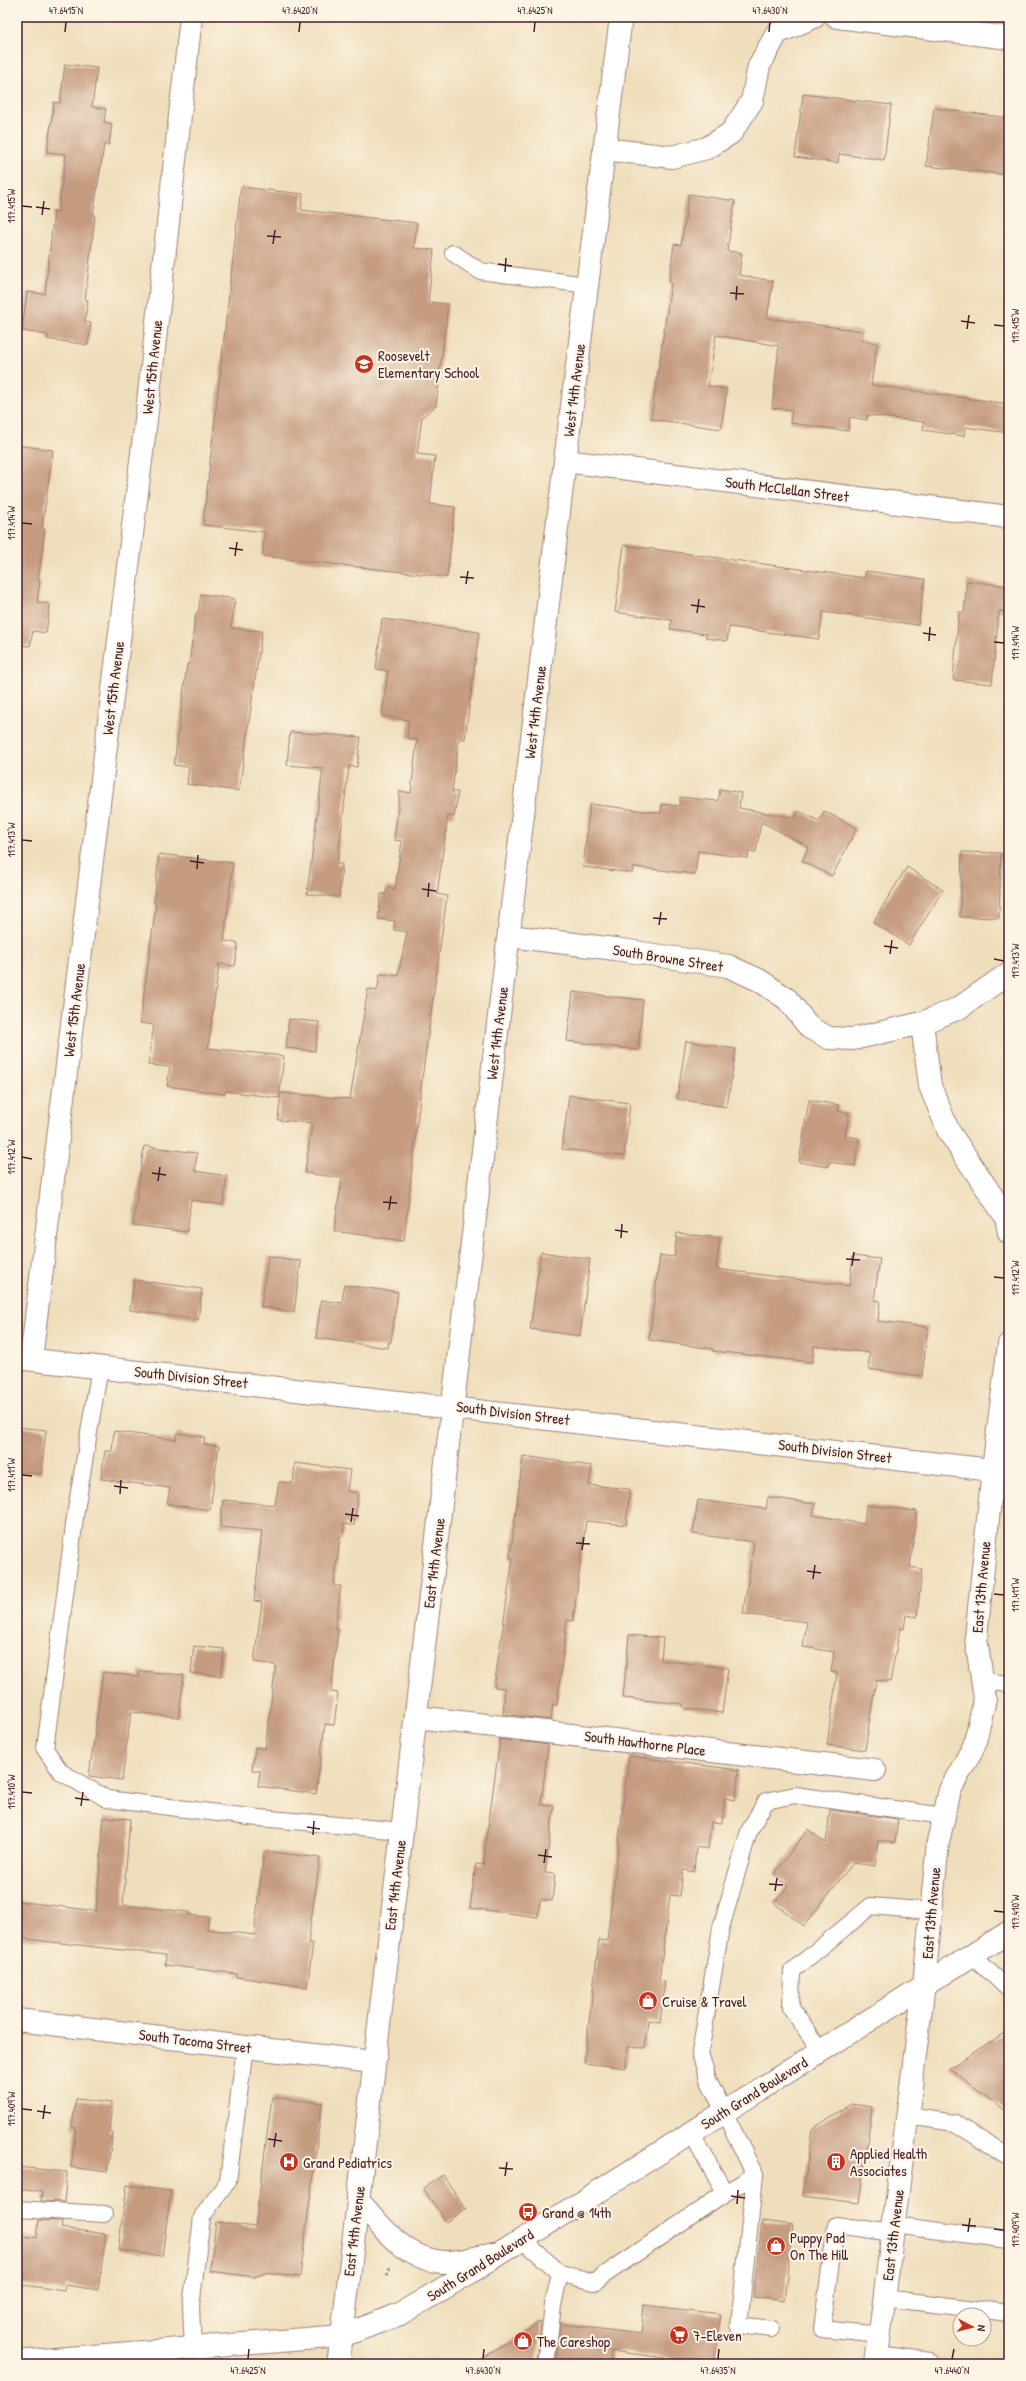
<svg xmlns="http://www.w3.org/2000/svg" width="1026" height="2381" font-family="'Patrick Hand',sans-serif">
	<rect width="100%" height="100%" fill="#fcf5e5"/>
	<filter id="ink" filterUnits="userSpaceOnUse"><feTurbulence type="fractalNoise" baseFrequency=".025" numOctaves="2"/><feDisplacementMap in="SourceGraphic" scale="8" xChannelSelector="R" yChannelSelector="G"/><feConvolveMatrix kernelMatrix="1 2 1 2 8 2 1 2 1" color-interpolation-filters="sRGB"/></filter>
	<filter id="wash" filterUnits="userSpaceOnUse"><feTurbulence type="fractalNoise" baseFrequency=".012" numOctaves="4" result="noise"/><feDisplacementMap in="SourceGraphic" scale="16" xChannelSelector="R" yChannelSelector="G"/><feGaussianBlur stdDeviation="0.9" result="paint"/><feColorMatrix in="noise" values="0 0 0 0 0 0 0 0 0 0 0 0 0 0 0 0 0 1.4 0 .05"/><feComposite in="paint" operator="in"/></filter>
	<g filter="url(#wash)">
		<rect width="100%" height="100%" fill="#efdebc"/>
		<g id="blocks">
			<!-- building -->
			<g fill="#c69c81">
				<polygon points="65,64 97,68 92,107 106,109 104,122 112,124 109,145 104,145 93,215 95,216 85,300 88,300 85,322 91,323 88,345 47,339 48,335 22,331 27,292 45,294 54,211 58,212 66,154 47,152 54,102 60,103"/>
				<polygon points="803,94 891,105 884,160 839,154 838,163 795,157"/>
				<polygon points="934,108 1009,118 1009,175 926,166"/>
				<polygon points="241,187 303,194 301,210 417,223 414,248 434,250 428,302 448,304 436,406 422,417 417,454 435,456 430,504 455,507 447,577 262,556 265,532 203,525"/>
				<polygon points="689,194 735,201 727,251 742,253 739,275 773,281 767,318 862,331 861,340 877,343 871,385 1009,404 1009,433 965,427 964,436 923,430 924,422 867,415 867,420 850,417 848,431 790,423 792,410 772,408 779,346 716,335 708,386 727,389 721,429 651,419 671,283 669,283 674,244 681,245"/>
				<polygon points="17,445 53,450 42,528 45,529 38,581 40,581 37,602 50,604 46,633 33,631 30,646 17,645"/>
				<polygon points="624,545 865,578 866,571 925,579 918,625 823,612 819,639 729,627 727,641 706,638 706,634 670,629 672,620 615,612"/>
				<polygon points="967,581 1009,586 1009,612 999,611 992,684 953,680 959,612 964,613"/>
				<polygon points="201,594 235,599 231,628 262,631 239,791 187,784 189,767 174,765 187,664 189,664 196,613 198,613"/>
				<polygon points="382,619 479,632 465,739 459,738 452,792 458,792 454,817 448,816 437,894 447,896 422,1079 404,1241 334,1231 342,1178 305,1173 312,1123 278,1120 281,1093 350,1099 368,989 377,991 380,974 398,976 407,932 394,930 395,921 378,919 381,894 386,894 387,887 395,889 402,841 394,840 400,791 411,793 417,740 407,738 409,720 382,716 388,671 376,669"/>
				<polygon points="290,732 361,737 357,767 349,766 337,864 342,864 339,897 307,894 323,768 287,765"/>
				<polygon points="720,789 741,793 739,808 795,818 799,811 819,821 824,811 857,828 832,876 802,861 809,847 761,822 756,852 749,851 748,858 698,851 695,874 634,867 633,873 583,867 590,804 661,813 662,804 680,806 680,797 718,801"/>
				<polygon points="962,852 1001,853 999,918 960,917"/>
				<polygon points="159,854 233,863 224,941 238,943 235,966 219,964 208,1048 284,1056 279,1098 225,1091 225,1094 167,1086 170,1067 148,1065 154,1025 140,1023 156,904 154,903"/>
				<polygon points="907,867 943,890 909,945 873,922"/>
				<polygon points="573,992 643,1000 638,1050 567,1041"/>
				<polygon points="289,1019 319,1022 315,1051 286,1048"/>
				<polygon points="686,1041 736,1049 727,1107 677,1099"/>
				<polygon points="569,1095 630,1103 624,1156 562,1149"/>
				<polygon points="809,1100 839,1105 838,1111 849,1113 845,1136 859,1138 855,1166 829,1162 828,1167 799,1162"/>
				<polygon points="144,1146 197,1153 195,1171 227,1176 223,1205 191,1200 187,1232 133,1225"/>
				<polygon points="677,1233 720,1238 716,1269 849,1286 853,1256 880,1259 874,1300 880,1301 878,1321 928,1327 922,1376 868,1369 870,1353 814,1346 812,1362 712,1351 713,1349 649,1340 660,1255 674,1257"/>
				<polygon points="541,1252 590,1259 580,1336 530,1329"/>
				<polygon points="268,1256 301,1261 294,1312 261,1307"/>
				<polygon points="134,1280 202,1289 198,1320 130,1310"/>
				<polygon points="344,1285 398,1292 391,1342 389,1342 388,1348 316,1338 321,1300 342,1303"/>
				<polygon points="17,1427 46,1430 41,1474 17,1472"/>
				<polygon points="114,1431 176,1440 177,1433 205,1437 204,1444 219,1446 210,1510 167,1504 170,1488 101,1479 105,1451 112,1451"/>
				<polygon points="523,1456 592,1466 589,1485 630,1489 626,1525 586,1521 573,1621 567,1620 557,1705 553,1704 551,1720 503,1714 505,1688 494,1687 513,1558 510,1558"/>
				<polygon points="295,1463 350,1470 347,1491 358,1493 354,1525 344,1524 343,1536 340,1536 334,1586 341,1586 335,1629 338,1629 331,1692 338,1693 334,1725 325,1724 316,1794 258,1786 260,1771 252,1770 255,1747 265,1749 276,1665 254,1662 262,1602 254,1601 262,1531 220,1527 223,1500 275,1505 279,1482 293,1483"/>
				<polygon points="768,1497 815,1504 813,1515 864,1524 866,1505 917,1511 910,1567 922,1569 917,1617 906,1615 904,1629 900,1628 890,1682 876,1680 865,1750 827,1745 837,1673 831,1672 834,1652 803,1647 807,1622 743,1614 754,1542 693,1534 698,1500 766,1509"/>
				<polygon points="629,1635 663,1638 661,1660 728,1668 722,1713 683,1708 683,1704 623,1698"/>
				<polygon points="194,1646 224,1649 221,1676 191,1673"/>
				<polygon points="139,1671 184,1675 179,1717 131,1712 122,1780 89,1776 103,1672 139,1677"/>
				<polygon points="500,1739 548,1745 541,1805 554,1806 545,1873 555,1874 552,1901 540,1900 538,1917 470,1908 476,1864 483,1865"/>
				<polygon points="629,1756 739,1770 735,1800 725,1798 722,1823 711,1822 708,1849 696,1847 694,1872 683,1870 680,1896 670,1895 659,1981 665,1982 660,2022 648,2020 645,2048 628,2047 626,2068 584,2063 599,1940 607,1941"/>
				<polygon points="830,1810 898,1819 895,1843 878,1841 875,1866 853,1863 804,1926 774,1903 788,1885 774,1874 808,1829 826,1843"/>
				<polygon points="104,1817 130,1819 123,1905 189,1912 189,1915 209,1917 207,1929 254,1935 264,1851 320,1858 308,1943 313,1943 307,1987 236,1977 237,1974 165,1965 166,1955 17,1938 17,1901 96,1911"/>
				<polygon points="1009,2030 1009,2113 949,2068"/>
				<polygon points="272,2097 322,2103 300,2277 265,2272 254,2277 210,2271 216,2222 255,2227"/>
				<polygon points="76,2099 112,2103 109,2132 113,2133 107,2172 71,2167 76,2128 72,2127"/>
				<polygon points="851,2104 872,2107 859,2203 803,2196 812,2129"/>
				<polygon points="17,2167 67,2172 64,2202 41,2201 42,2192 17,2189"/>
				<polygon points="443,2175 466,2209 446,2222 423,2188"/>
				<polygon points="127,2185 171,2191 162,2256 118,2250"/>
				<polygon points="39,2220 62,2221 61,2228 106,2234 98,2290 65,2285 64,2291 17,2284 17,2235 37,2238"/>
				<polygon points="762,2221 793,2225 784,2301 753,2297"/>
				<polygon points="644,2305 721,2314 714,2364 611,2351 610,2364 556,2364 560,2324 641,2334"/>
				<polygon points="541,2321 537,2364 473,2364"/>
			</g>
		</g>
	</g>
	<g filter="url(#ink)">
		<use href="#blocks" fill-opacity="0" stroke="#9c7e74" stroke-width="1"/>
		<g fill="none" stroke-linecap="round" stroke-linejoin="round">
			<!-- lane casing -->
			<g stroke="#9c7e74" stroke-width="18">
				<g id="lane">
					<polyline points="453,253 480,271 587,285"/>
					<polyline points="100,1367 76,1510 45,1749 61,1772 107,1799 249,1817 402,1831"/>
					<polyline points="983,1681 1009,1684"/>
					<polyline points="972,1955 1009,1990"/>
					<polyline points="820,2050 791,2008 792,1971 871,1906 931,1911"/>
					<polyline points="908,2116 955,2123 1009,2157"/>
					<polyline points="755,2175 739,2325 771,2329"/>
					<polyline points="725,2193 755,2175 708,2079 700,2053 721,1928 749,1831 766,1801 795,1795 944,1816"/>
					<polyline points="17,2209 104,2214"/>
					<polyline points="894,2225 1009,2240"/>
					<polyline points="522,2239 560,2273 594,2282 725,2193 691,2132"/>
					<polyline points="884,2298 1009,2313"/>
					<polyline points="880,2335 822,2329 836,2225 893,2233"/>
					<polyline points="193,2348 191,2307 202,2217 228,2181 245,2047"/>
					<polyline points="546,2364 553,2305 560,2273"/>
				</g>
			</g>
			<!-- street casing -->
			<g stroke="#9c7e74" stroke-width="24">
				<g id="street">
					<polyline points="837,17 1009,38"/>
					<polyline points="604,149 672,157 707,148 731,133 752,101 759,66 777,33 814,17"/>
					<polyline points="565,461 1009,517"/>
					<polyline points="509,936 615,949 728,966 759,980 787,999 810,1028 829,1038 853,1039 922,1023"/>
					<polyline points="1009,973 959,1008 922,1023 930,1086 949,1132 1006,1217 1009,1233"/>
					<polyline points="17,1358 1009,1472"/>
					<polyline points="31,1359 146,420 191,17"/>
					<polyline points="416,1717 875,1770"/>
					<polyline points="17,2020 373,2062"/>
					<polyline points="877,2357 929,2364"/>
					<polyline points="338,2364 342,2336"/>
					<polyline points="876,2364 924,1984 938,1842 950,1790 974,1746 985,1699 976,1638 993,1469 1009,1344"/>
				</g>
			</g>
			<!-- secondary casing -->
			<g stroke="#9c7e74" stroke-width="24">
				<g id="secondary">
					<path d="M358 2200C382 2227 403 2258 442 2262 457 2263 476 2257 491 2255"/>
					<polyline points="342,2336 565,461 621,17"/>
					<polyline points="17,2362 342,2336 400,2314 471,2272 1009,1932"/>
				</g>
			</g>
			<!-- path -->
			<polyline stroke="#9c7e74" stroke-width="2.5" stroke-dasharray="3 3" stroke-linecap="butt" points="387,2276 390,2267"/>
			<!-- lane -->
			<use href="#lane" stroke="#fff" stroke-width="16"/>
			<!-- street -->
			<use href="#street" stroke="#fff" stroke-width="22"/>
			<!-- secondary -->
			<use href="#secondary" stroke="#fff" stroke-width="22"/>
		</g>
	</g>
	<!-- ticks -->
	<path fill="none" stroke="#4a1f2b" stroke-width="1.5" d="M65 32 66 22M299 32 300 22M534 32 535 22M769 32 770 22M22 206 32 207M36 207 50 209M42 215 44 201M267 236 281 237M273 244 275 230M498 264 512 266M505 272 506 258M730 293 744 294M736 300 737 286M961 321 975 323M994 325 1004 326M967 329 969 315M22 523 32 524M229 548 243 550M235 556 237 542M460 577 474 578M466 584 468 571M691 605 705 607M697 613 699 599M923 633 936 635M929 641 930 627M994 642 1004 643M22 840 32 841M190 861 204 863M197 869 198 855M422 889 436 891M428 897 429 883M653 918 667 919M659 925 661 912M884 946 898 948M890 954 892 940M994 959 1004 961M22 1157 32 1159M152 1173 166 1175M158 1181 160 1167M383 1202 397 1203M389 1210 391 1196M615 1230 628 1232M621 1238 622 1224M846 1259 860 1260M852 1266 854 1252M994 1277 1004 1278M22 1475 32 1476M114 1486 128 1488M120 1494 121 1480M345 1514 359 1516M351 1522 353 1508M576 1543 590 1544M582 1550 584 1537M807 1571 821 1573M813 1579 815 1565M994 1594 1004 1595M22 1792 32 1793M75 1798 89 1800M81 1806 83 1792M307 1827 320 1829M313 1835 314 1821M538 1855 552 1857M544 1863 546 1849M769 1884 783 1885M775 1891 777 1878M994 1911 1004 1912M22 2109 32 2110M37 2111 51 2113M43 2119 45 2105M268 2139 282 2141M274 2147 276 2133M499 2168 513 2169M505 2176 507 2162M731 2196 745 2198M737 2204 738 2190M962 2225 976 2226M994 2229 1004 2230M968 2232 970 2218M248 2359 249 2349M483 2359 484 2349M718 2359 719 2349M952 2359 954 2349"/>
	<!-- icons -->
	<defs>
		<g id="school-disc" transform="scale(1)"><circle r="9.5" fill="#c8321e" stroke="#fcf5e5"/><path d="M0-5L7-2L0 1L-7-2ZM-4 1L0 2.5L4 1V4Q0 6-4 4Z" fill="#fff"/></g>
		<g id="shop-disc" transform="scale(1)"><circle r="9.5" fill="#c8321e" stroke="#fcf5e5"/><path d="M-5-2.5h2.3a2.7 3.5 0 0 1 5.4 0H5L5.5 6h-11ZM-1.5-2.5h3a1.5 2.3 0 0 0-3 0Z" fill="#fff"/></g>
		<g id="hospital-disc" transform="scale(1)"><circle r="9.5" fill="#c8321e" stroke="#fcf5e5"/><path d="M-5-5h3v3.5h4V-5h3V5h-3V1.5h-4V5h-3Z" fill="#fff"/></g>
		<g id="building-disc" transform="scale(1)"><circle r="9.5" fill="#c8321e" stroke="#fcf5e5"/><path d="M-4-6H4V6H1V3H-1V6H-4ZM-2.5-4.3h1.7v1.8h-1.7ZM.8-4.3h1.7v1.8H.8ZM-2.5-1h1.7V.8h-1.7ZM.8-1h1.7V.8H.8Z" fill="#fff"/></g>
		<g id="bus-disc" transform="scale(1)"><circle r="9.5" fill="#c8321e" stroke="#fcf5e5"/><path d="M-5-6H5V4H4V6H2V4H-2V6H-4V4H-5ZM-3.5-4V0h7V-4ZM-3.5 1.2v1.5H-2V1.2ZM2 1.2v1.5H3.5V1.2Z" fill="#fff"/></g>
		<g id="supermarket-disc" transform="scale(1)"><circle r="9.5" fill="#c8321e" stroke="#fcf5e5"/><path d="M-6-5.5h2.5l.6 2H6L4.5 2H-2.5L-4.4-4H-6ZM-1.5 3.2a1.3 1.3 0 1 0 .1 0ZM3 3.2a1.3 1.3 0 1 0 .1 0Z" fill="#fff"/></g>
	</defs>
	<g fill-rule="evenodd">
		<use href="#school-disc" x="364" y="364"/>
		<use href="#shop-disc" x="648" y="2001"/>
		<use href="#hospital-disc" x="289" y="2162"/>
		<use href="#building-disc" x="836" y="2162"/>
		<use href="#bus-disc" x="528" y="2212"/>
		<use href="#shop-disc" x="776" y="2246"/>
		<use href="#supermarket-disc" x="679" y="2335"/>
		<use href="#shop-disc" x="523" y="2341"/>
	</g>
	<g text-anchor="middle" dominant-baseline="central" stroke-width="4" stroke-linejoin="round" paint-order="stroke">
		<!-- poi labels -->
		<g font-size="15" fill="#4a1f2b" stroke="#fcf5e5" text-anchor="start">
			<text x="378" y="355">Roosevelt<tspan x="378" dy="17">Elementary School</tspan></text>
			<text x="662" y="2001">Cruise &amp; Travel</text>
			<text x="850" y="2153">Applied Health<tspan x="850" dy="17">Associates</tspan></text>
			<text x="303" y="2162">Grand Pediatrics</text>
			<text x="542" y="2212">Grand @ 14th</text>
			<text x="790" y="2237">Puppy Pad<tspan x="790" dy="17">On The Hill</tspan></text>
			<text x="693" y="2335">7-Eleven</text>
			<text x="537" y="2341">The Careshop</text>
		</g>
		<!-- street labels -->
		<g font-size="15" fill="#4a1f2b" stroke="#fcf5e5">
			<text transform="translate(152 367) rotate(-84)">West 15th Avenue</text>
			<text transform="translate(574 390) rotate(-83)">West 14th Avenue</text>
			<text transform="translate(787 489) rotate(7)">South McClellan Street</text>
			<text transform="translate(113 688) rotate(-83)">West 15th Avenue</text>
			<text transform="translate(535 712) rotate(-83)">West 14th Avenue</text>
			<text transform="translate(668 958) rotate(9)">South Browne Street</text>
			<text transform="translate(74 1010) rotate(-83)">West 15th Avenue</text>
			<text transform="translate(497 1033) rotate(-83)">West 14th Avenue</text>
			<text transform="translate(191 1377) rotate(6)">South Division Street</text>
			<text transform="translate(513 1413) rotate(7)">South Division Street</text>
			<text transform="translate(835 1451) rotate(7)">South Division Street</text>
			<text transform="translate(434 1563) rotate(-83)">East 14th Avenue</text>
			<text transform="translate(981 1587) rotate(-85)">East 13th Avenue</text>
			<text transform="translate(645 1743) rotate(7)">South Hawthorne Place</text>
			<text transform="translate(395 1885) rotate(-83)">East 14th Avenue</text>
			<text transform="translate(931 1913) rotate(-85)">East 13th Avenue</text>
			<text transform="translate(195 2041) rotate(7)">South Tacoma Street</text>
			<text transform="translate(754 2093) rotate(-32)">South Grand Boulevard</text>
			<text transform="translate(354 2231) rotate(-83)">East 14th Avenue</text>
			<text transform="translate(893 2235) rotate(-83)">East 13th Avenue</text>
			<text transform="translate(480 2265) rotate(-32)">South Grand Boulevard</text>
		</g>
	</g>
	<!-- margin -->
	<rect width="1026" height="2381" fill="none" stroke="#fcf5e5" stroke-width="44"/>
	<!-- north arrow -->
	<g transform="translate(972 2327) rotate(97)"><circle r="19" fill="#fcf5e5" stroke="#b59f9b"/>
	<path d="M0-3L7 15L0 10L-7 15Z" fill="#c8321e"/>
	<text y="-6" font-size="11" font-weight="bold" text-anchor="middle" fill="#4a1f2b">N</text>
	</g>
	<rect x="22" y="22" width="982" height="2337" fill="none" stroke="#4a1f2b" stroke-width="1.5"/>
	<g font-size="10" text-anchor="middle" fill="#4a1f2b">
		<text x="66" y="14">47.6415°N</text>
		<text x="300" y="14">47.6420°N</text>
		<text x="535" y="14">47.6425°N</text>
		<text x="770" y="14">47.6430°N</text>
		<text transform="translate(11 206) rotate(-90)" y="4">117.415°W</text>
		<text transform="translate(1015 326) rotate(-90)" y="4">117.415°W</text>
		<text transform="translate(11 523) rotate(-90)" y="4">117.414°W</text>
		<text transform="translate(1015 643) rotate(-90)" y="4">117.414°W</text>
		<text transform="translate(11 840) rotate(-90)" y="4">117.413°W</text>
		<text transform="translate(1015 961) rotate(-90)" y="4">117.413°W</text>
		<text transform="translate(11 1157) rotate(-90)" y="4">117.412°W</text>
		<text transform="translate(1015 1278) rotate(-90)" y="4">117.412°W</text>
		<text transform="translate(11 1475) rotate(-90)" y="4">117.411°W</text>
		<text transform="translate(1015 1595) rotate(-90)" y="4">117.411°W</text>
		<text transform="translate(11 1792) rotate(-90)" y="4">117.410°W</text>
		<text transform="translate(1015 1912) rotate(-90)" y="4">117.410°W</text>
		<text transform="translate(11 2109) rotate(-90)" y="4">117.409°W</text>
		<text transform="translate(1015 2230) rotate(-90)" y="4">117.409°W</text>
		<text x="248" y="2374">47.6425°N</text>
		<text x="483" y="2374">47.6430°N</text>
		<text x="718" y="2374">47.6435°N</text>
		<text x="952" y="2374">47.6440°N</text>
	</g>
</svg>
